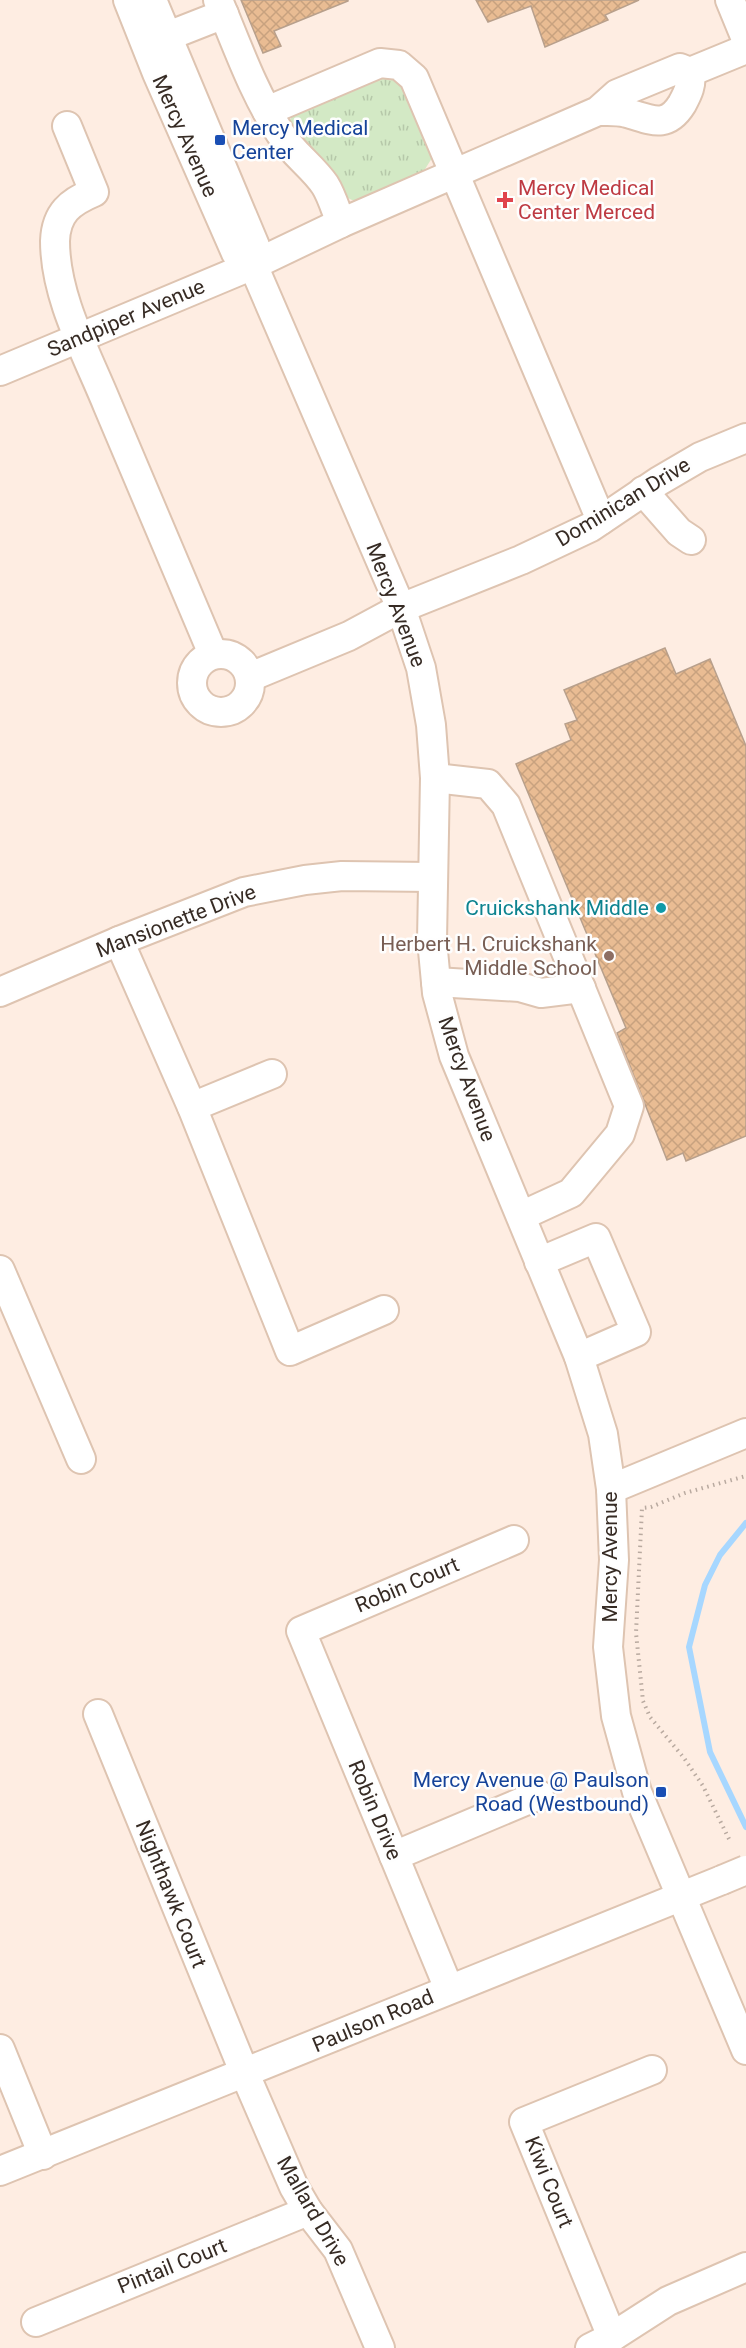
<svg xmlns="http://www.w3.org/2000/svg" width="746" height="2348" font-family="Roboto,sans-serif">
	<defs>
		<pattern id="grass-tufts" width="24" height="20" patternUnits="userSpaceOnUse" patternTransform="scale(1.5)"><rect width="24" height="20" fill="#d3e9c5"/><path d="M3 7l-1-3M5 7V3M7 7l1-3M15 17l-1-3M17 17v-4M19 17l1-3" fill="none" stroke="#b6c8a9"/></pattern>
		<pattern id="building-cross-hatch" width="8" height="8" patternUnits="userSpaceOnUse" patternTransform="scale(1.5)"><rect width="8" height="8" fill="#e9bc93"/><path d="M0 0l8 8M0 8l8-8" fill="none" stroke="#c8a27f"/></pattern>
	</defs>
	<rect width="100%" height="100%" fill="#feede2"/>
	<!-- grass -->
	<polygon fill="url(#grass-tufts)" points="378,74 400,78 430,148 432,158 422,174 362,200 352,200 344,196 288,124 295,111"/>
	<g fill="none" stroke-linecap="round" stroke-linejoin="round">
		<!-- stream -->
		<polyline stroke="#a7d7ff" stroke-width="6" points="746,1523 720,1555 705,1585 689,1647 710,1752 746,1827"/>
	</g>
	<!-- building -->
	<g fill="url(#building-cross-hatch)" stroke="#b8a08c" stroke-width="1.5">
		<polygon points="241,0 348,0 348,1 274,31 281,46 263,53"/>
		<polygon points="476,0 639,0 605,15 608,20 545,47 531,6 488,22"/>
		<polygon points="665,648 676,674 710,659 746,746 746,1136 686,1161 683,1153 667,1160 617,1033 626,1028 516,764 571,740 565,724 577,720 564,690"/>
	</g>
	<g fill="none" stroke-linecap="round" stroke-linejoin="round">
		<!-- minor casing -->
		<g stroke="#dec4b1" stroke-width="32">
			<g id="minor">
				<polyline points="128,0 157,73 236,253 253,265"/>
				<polyline points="152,0 255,246 253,265 401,608 421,668 431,725 435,778 432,940 437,993 454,1056 579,1357 603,1434 611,1489 614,1560 608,1647 616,1716 637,1792 746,2050"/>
				<path d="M218 0C237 45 253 92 280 133 293 154 312 166 325 185 332 196 336 211 341 223"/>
				<polyline points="730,0 746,39"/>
				<polyline points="168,36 224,14"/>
				<polyline points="690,72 746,49"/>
				<polyline points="267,111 380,63 399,65 414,78 601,520"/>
				<path d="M67 126 94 192C70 202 56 213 55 241 55 298 87 354 108 406 143 489 178 572 213 654"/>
				<path d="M0 371 253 265 341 223 598 111 617 94 680 68 690 72C692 85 688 93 682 104 666 130 650 119 627 113 617 110 608 111 598 111"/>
				<polyline points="643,491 679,532 691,540"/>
				<circle cx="221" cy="683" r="29"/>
				<polyline points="250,677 349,636 401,608 521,560 591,527 659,481 700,457 746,438"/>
				<polyline points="435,778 488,784 506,805 629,1106 620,1134 571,1193 521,1216"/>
				<polyline points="119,941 192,1107 290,1351 384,1310"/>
				<polyline points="436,982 520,987 541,993 581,988"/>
				<polyline points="0,992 119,941 244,892 305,880 342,876 432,877"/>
				<polyline points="192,1107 272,1074"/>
				<polyline points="539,1262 596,1238 636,1332 579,1357"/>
				<polyline points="0,1270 81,1459"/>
				<polyline points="611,1489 746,1433"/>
				<polyline points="98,1714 245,2074 294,2187 308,2211 338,2250 380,2348"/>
				<polyline points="394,1856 539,1795"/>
				<polyline points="449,1989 301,1631 514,1540"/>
				<polyline points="0,2049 43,2155"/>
				<polyline points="0,2171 722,1880"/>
				<polyline points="36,2322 308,2211"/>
				<polyline points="612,2337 524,2122 652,2070"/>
				<polyline points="590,2348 612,2337 668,2301 746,2267"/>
			</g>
		</g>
		<!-- path -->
		<polyline stroke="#b9aaa0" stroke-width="4" stroke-dasharray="1.5 4.5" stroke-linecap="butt" points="729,1839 703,1786 684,1758 650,1717 643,1701 636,1633 642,1508 651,1507 685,1493 746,1476"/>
		<!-- minor -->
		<use href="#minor" stroke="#fff" stroke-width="28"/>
		<!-- minor-bridge casing -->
		<g stroke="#dec4b1" stroke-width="32" stroke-linecap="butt">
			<polyline id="minor-bridge" points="722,1880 746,1870"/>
		</g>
		<!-- minor-bridge -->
		<use href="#minor-bridge" stroke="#fff" stroke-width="28"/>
	</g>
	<!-- markers -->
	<g fill="#1a4fb4" stroke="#fefefe" stroke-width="2">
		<rect x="214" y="134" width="12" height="12" rx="3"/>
		<rect x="655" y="1786" width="12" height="12" rx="3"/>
	</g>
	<path fill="#e0444e" stroke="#fefefe" stroke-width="2" d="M502 191h6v6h6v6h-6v6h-6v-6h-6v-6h6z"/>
	<circle fill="#0f9aa8" stroke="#fefefe" stroke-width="2" cx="661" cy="908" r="6"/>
	<circle fill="#8d6e63" stroke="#fefefe" stroke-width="2" cx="609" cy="956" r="6"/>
	<g text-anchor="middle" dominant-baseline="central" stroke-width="5" stroke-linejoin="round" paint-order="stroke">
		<!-- transit labels -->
		<g font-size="21" fill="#164399" stroke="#fefefe" text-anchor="start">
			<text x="232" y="128">Mercy Medical<tspan x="232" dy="24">Center</tspan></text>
			<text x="649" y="1780" text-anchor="end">Mercy Avenue @ Paulson<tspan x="649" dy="24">Road (Westbound)</tspan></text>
		</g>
		<!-- street labels -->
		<g font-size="21" fill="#362b24" stroke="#fefefe">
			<text transform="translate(185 136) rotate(66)">Mercy Avenue</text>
			<text transform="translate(126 318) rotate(-23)">Sandpiper Avenue</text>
			<text transform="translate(623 502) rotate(-31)">Dominican Drive</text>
			<text transform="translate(396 605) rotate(69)">Mercy Avenue</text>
			<text transform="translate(176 921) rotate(-21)">Mansionette Drive</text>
			<text transform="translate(467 1079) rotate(70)">Mercy Avenue</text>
			<text transform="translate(610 1557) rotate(-90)">Mercy Avenue</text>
			<text transform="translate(407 1585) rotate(-23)">Robin Court</text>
			<text transform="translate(375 1810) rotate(67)">Robin Drive</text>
			<text transform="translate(171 1894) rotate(68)">Nighthawk Court</text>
			<text transform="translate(373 2021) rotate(-23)">Paulson Road</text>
			<text transform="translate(549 2182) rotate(68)">Kiwi Court</text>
			<text transform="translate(313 2211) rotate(60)">Mallard Drive</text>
			<text transform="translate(172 2266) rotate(-22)">Pintail Court</text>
		</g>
		<!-- health labels -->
		<g font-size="21" fill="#be3a42" stroke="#fefefe" text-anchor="start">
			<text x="518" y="188">Mercy Medical<tspan x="518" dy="24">Center Merced</tspan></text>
		</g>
		<!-- culture labels -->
		<g font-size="21" fill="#0d838f" stroke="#fefefe" text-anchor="end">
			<text x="649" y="908">Cruickshank Middle</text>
		</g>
		<!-- education labels -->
		<g font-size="21" fill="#785e54" stroke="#fefefe" text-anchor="end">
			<text x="597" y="944">Herbert H. Cruickshank<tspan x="597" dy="24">Middle School</tspan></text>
		</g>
	</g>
</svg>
